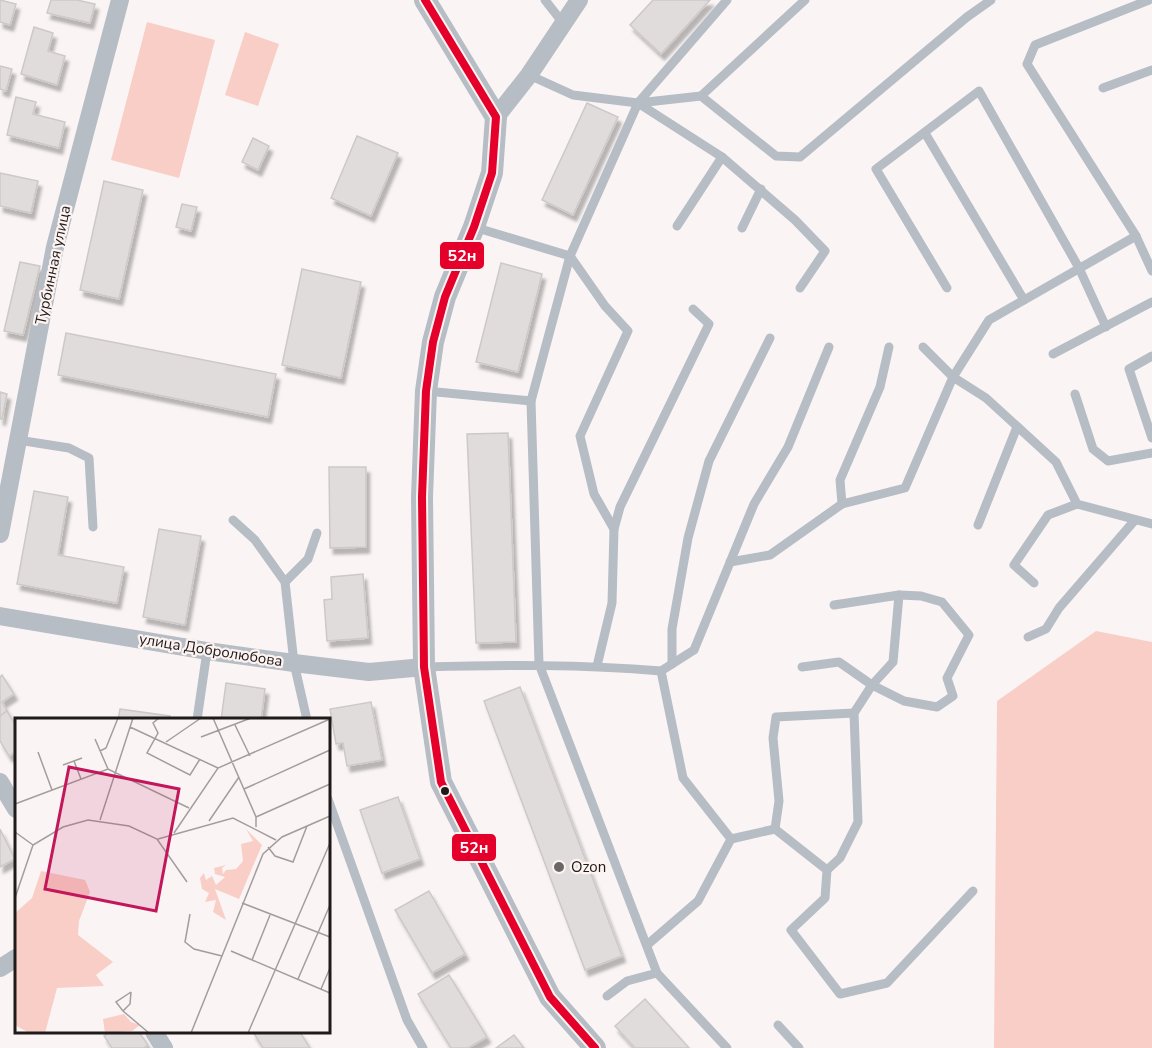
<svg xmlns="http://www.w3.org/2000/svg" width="1152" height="1048" font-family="'Nunito Sans',sans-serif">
	<defs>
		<filter id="shadow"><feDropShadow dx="3.5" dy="6" stdDeviation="1.5" flood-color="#0004"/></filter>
	</defs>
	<rect width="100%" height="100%" fill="#faf5f4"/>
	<!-- green -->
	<g fill="#f9cec6">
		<polygon points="147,22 215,40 179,178 111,160"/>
		<polygon points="245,32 279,44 258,106 225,95"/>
		<polygon points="1096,631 1152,642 1152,1048 994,1048 997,701"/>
	</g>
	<!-- building -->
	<g fill="#dfdcdb" stroke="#cdc9c9" stroke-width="1.5" filter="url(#shadow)">
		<polygon points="0,0 16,4 10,25 0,22"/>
		<polygon points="51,0 77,0 95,4 90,23 47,13"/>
		<polygon points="653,0 710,0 661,54 630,25"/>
		<polygon points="34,27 53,33 48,51 65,56 57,85 21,74"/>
		<polygon points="0,66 12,69 6,91 0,89"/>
		<polygon points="16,97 36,102 33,114 65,122 59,148 7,135"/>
		<polygon points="587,103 618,117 573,215 542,200"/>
		<polygon points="357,136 398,153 371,216 331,198"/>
		<polygon points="253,138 269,146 258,170 242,162"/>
		<polygon points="0,173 38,181 31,213 0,206"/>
		<polygon points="104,181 143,190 119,299 80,290"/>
		<polygon points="182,204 197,207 191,231 176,227"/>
		<polygon points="20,262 40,266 23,335 4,331"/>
		<polygon points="501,263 542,274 518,372 476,362"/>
		<polygon points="302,269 361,282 341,378 282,365"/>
		<polygon points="66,333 276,374 268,417 58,375"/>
		<polygon points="0,392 7,394 2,419 0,419"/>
		<polygon points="508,433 516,642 476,643 467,434"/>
		<polygon points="329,467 366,467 366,547 330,548"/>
		<polygon points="34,491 68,497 58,555 124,567 117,603 17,584"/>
		<polygon points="159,529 201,536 185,625 143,617"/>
		<polygon points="363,574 368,638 327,641 324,600 332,599 331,577"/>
		<polygon points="2,675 14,694 2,702 7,711 0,716 0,677"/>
		<polygon points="226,683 265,689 261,720 221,720"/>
		<polygon points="520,687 622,956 585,970 484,701"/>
		<polygon points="371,702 382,760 347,766 343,743 336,744 330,709"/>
		<polygon points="120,709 170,716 170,720 118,720"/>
		<polygon points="7,711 16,726 16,752 9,756 0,741 0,716"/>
		<polygon points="398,797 420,859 382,873 360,810"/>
		<polygon points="0,829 15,859 0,867"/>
		<polygon points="429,891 465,954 432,973 395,910"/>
		<polygon points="449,975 487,1037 468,1048 451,1048 418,994"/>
		<polygon points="645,999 689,1048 635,1048 615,1026"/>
		<polygon points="110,1032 139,1032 148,1045 144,1048 112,1048 104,1036"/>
		<polygon points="253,1032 300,1032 310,1048 263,1048"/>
		<polygon points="514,1035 524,1048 496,1048"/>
	</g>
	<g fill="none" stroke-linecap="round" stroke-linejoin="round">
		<!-- service -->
		<g stroke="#b7bdc4" stroke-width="9">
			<polyline points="545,0 563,23"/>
			<polyline points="1149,0 1035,45 1027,64 1136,236 1152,271"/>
			<polyline points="529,75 573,95 638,103 701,96 805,0"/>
			<polyline points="1103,88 1152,70"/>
			<polyline points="701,96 776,156 800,157 967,17 991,0"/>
			<polyline points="638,103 722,157 795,220 825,251 800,288"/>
			<polyline points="925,133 1024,300"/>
			<polyline points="677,226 722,157"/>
			<polyline points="474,227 570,256 605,306 628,331 580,436 594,494 614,529"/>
			<polyline points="742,228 761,189"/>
			<polyline points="947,288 876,169 979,91 1079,268 1106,327"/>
			<polyline points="923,347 953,377 986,398 1056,462 1077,504 1152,524"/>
			<polyline points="1053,354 1152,302"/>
			<polyline points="1152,356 1129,369 1152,438"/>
			<polyline points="426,391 531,401"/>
			<polyline points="1075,394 1093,449 1108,461 1152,453"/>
			<polyline points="18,440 69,448 89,458 93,527"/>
			<polyline points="842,504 840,480 880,387 889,347"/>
			<polyline points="233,520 255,540 285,582 294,663 307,720"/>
			<polyline points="978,525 1017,427"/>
			<polyline points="730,562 770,555 842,504 905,488 953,377 989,320 1136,236"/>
			<polyline points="285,582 308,559 317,533"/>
			<polyline points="1034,583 1014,565 1048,515 1077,504"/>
			<polyline points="834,605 899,595 893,662 872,685 854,713"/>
			<polyline points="1028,637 1046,629 1059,608 1135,520"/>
			<polyline points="672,664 672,629 688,538 709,461 770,338"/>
			<polyline points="597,666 612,603 614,529 620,507 709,324 693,309"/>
			<path d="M424 667C504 665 580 664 661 671L683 778 731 839 698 901 647 945"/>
			<polyline points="802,667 839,662 872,685 904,701 937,707 953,696 947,678 969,635 942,602 921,596 899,595"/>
			<polyline points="661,671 694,650 754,504 788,447 829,347"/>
			<polyline points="197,720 207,651"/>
			<polyline points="328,799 407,1020 423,1048"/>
			<polyline points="775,829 827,870 825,898 791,930 840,994 887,983 973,891"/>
			<polyline points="731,839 775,829 779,801 773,738 776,717 854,713 858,822 840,858 827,870"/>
			<polyline points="607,996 627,981 657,973"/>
			<polyline points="778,1025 799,1048"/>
			<polyline points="727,1048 657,973 539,664 531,401 570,256 638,103 727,0"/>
		</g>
		<!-- minor -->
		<g stroke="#b7bdc4" stroke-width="18">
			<polyline points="496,117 529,75 579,0"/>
			<polyline points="0,534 55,247 120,0"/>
			<polyline points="0,616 207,651 294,663 369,672 424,667"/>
			<polyline points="0,782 16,809"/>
			<polyline points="0,968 16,958"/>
			<polyline points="154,1032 164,1048"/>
		</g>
		<!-- tertiary -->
		<polyline stroke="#b7bdc4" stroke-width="22" points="425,0 496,117 492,173 474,227 445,297 433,342 426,391 422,497 424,667 441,782 550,997 595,1048"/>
		<!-- bus-1 casing -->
		<g stroke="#fdf3f1" stroke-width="12">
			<polyline id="bus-1" points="425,0 496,117 492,173 474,227 445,297 433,342 426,391 422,497 424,667 441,782 550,997 595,1048"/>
		</g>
		<!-- bus-1 -->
		<use href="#bus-1" stroke="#e4002b" stroke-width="8"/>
	</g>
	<!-- markers -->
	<circle fill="#1f1b1b" stroke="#fdf3f1" stroke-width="2" cx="445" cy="791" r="5"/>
	<circle fill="#6c6767" stroke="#fdf3f1" stroke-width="2" cx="559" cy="867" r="6"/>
	<g text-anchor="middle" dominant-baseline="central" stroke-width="4.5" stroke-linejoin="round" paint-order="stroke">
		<!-- street labels -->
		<g font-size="15" fill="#1f1b1b" stroke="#fdf3f1">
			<text transform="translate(53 265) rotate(-78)">Турбинная улица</text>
			<text transform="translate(211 650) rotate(9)">улица Добролюбова</text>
		</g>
		<!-- poi labels -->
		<g font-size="15" fill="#1f1b1b" stroke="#fdf3f1" text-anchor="start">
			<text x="571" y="867">Ozon</text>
		</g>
	</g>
	<!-- overview -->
	<g transform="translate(15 718)">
		<rect width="315" height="315" fill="#faf5f4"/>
		<path d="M231 111 247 127 224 181 200 171 211 202 198 194 201 182 190 184 194 175 187 171 185 160 189 155 191 162 197 158 201 167 210 159 200 156 199 150 211 147 207 150 208 156 211 152 221 151 228 143 226 126 238 123ZM26 153 70 162 75 174 64 203 63 217 98 244 81 257 89 268 42 270 30 315H14L0 307V195L17 180ZM109 296 116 304 125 307 117 313 90 315 88 301Z" fill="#f9cec6"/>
		<path fill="none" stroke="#a29e9d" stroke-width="1.5" d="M144 0 138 5 143 15 132 35 175 57 185 41M198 0 241 99V109M220 7 235 38M115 9 203 50M186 19 236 0M80 21 93 51M151 24 186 0M85 33 91 30 103 0M23 34 37 72M59 43 66 61M48 47 67 40M229 71 315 32M0 86 93 51 174 90M241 99 315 66M85 102 118 0M194 103 224 59M0 114 18 127M159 115 203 50 315 1M143 121 218 100 261 122M253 129 260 138 278 144 292 108M0 180 18 127 48 109 73 102 114 108 142 121 172 164M227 185 315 219M175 196 170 224 179 231 207 238M216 233 315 275M237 242 255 197M283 261 315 187M306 271 315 250M116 274 115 286 108 293 134 315M108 293 101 284 116 274M176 315 248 136 267 119 315 98M233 315 315 125"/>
		<path fill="#c2185b" fill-opacity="0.15" stroke="#c2185b" stroke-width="3" d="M54 49 164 71 141 193 30 171Z"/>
		<rect width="315" height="315" fill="none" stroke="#1f1b1b" stroke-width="3"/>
	</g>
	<g stroke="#fdf3f1" stroke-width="2">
		<rect x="439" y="241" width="46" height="29" rx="6" fill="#e4002b"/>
		<rect x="451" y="833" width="46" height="29" rx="6" fill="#e4002b"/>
	</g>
	<g font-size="16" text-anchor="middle" font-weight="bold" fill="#fff">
		<text x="462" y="261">52н</text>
		<text x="474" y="853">52н</text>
	</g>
</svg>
